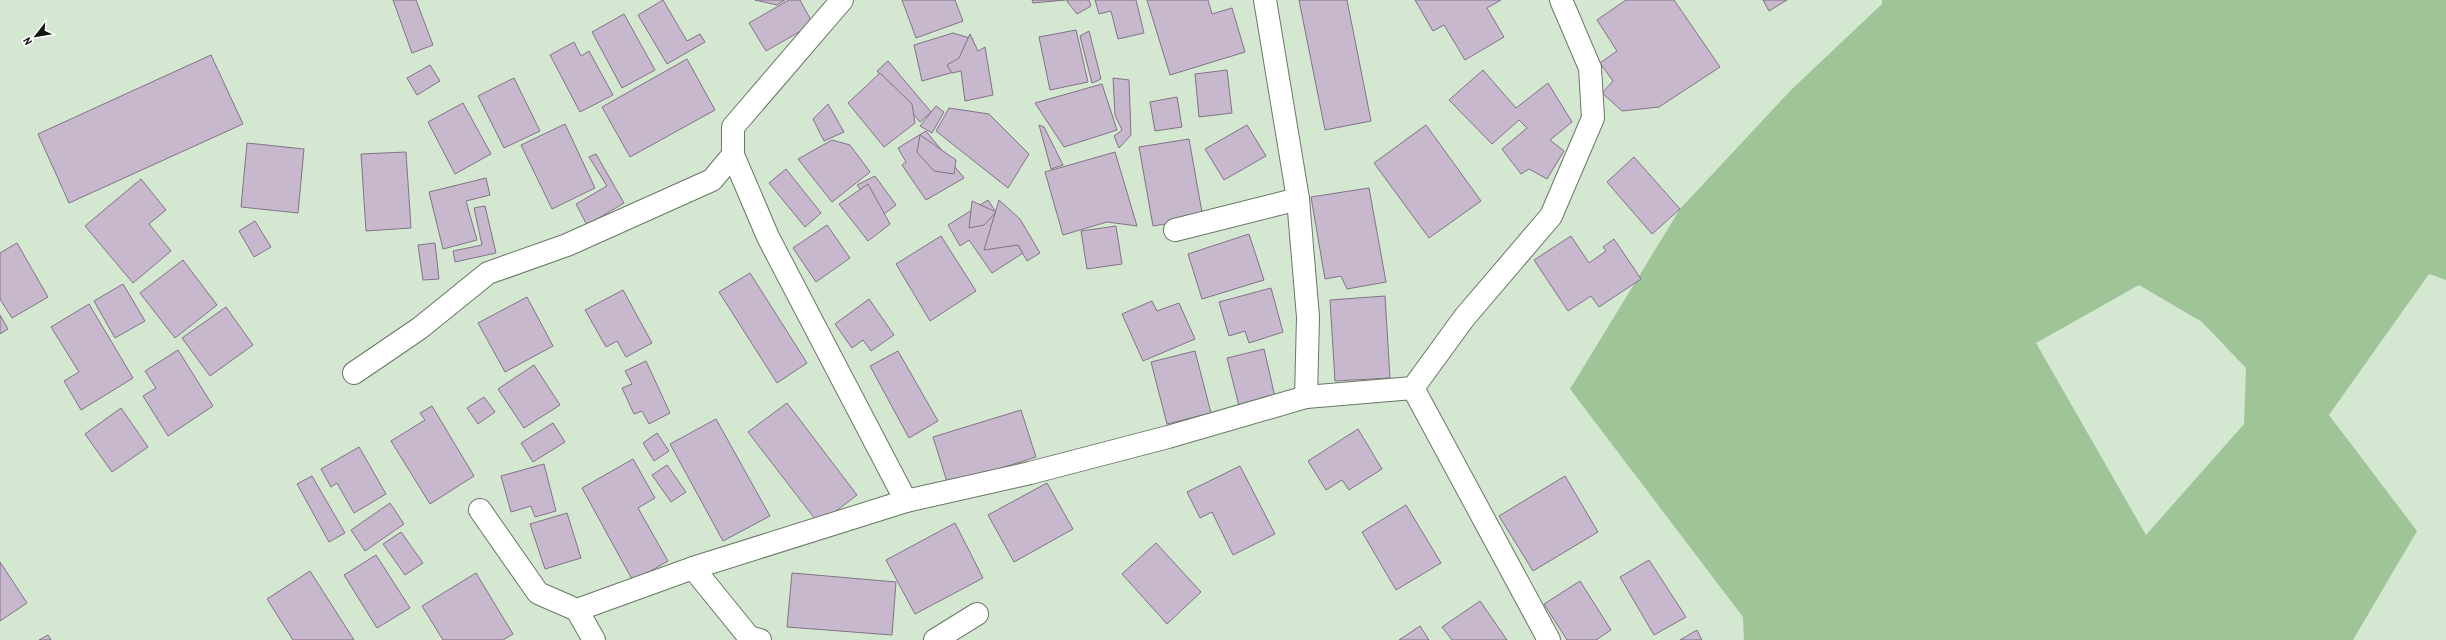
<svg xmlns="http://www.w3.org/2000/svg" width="2446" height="640" font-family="'Archivo Narrow',sans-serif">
	<rect width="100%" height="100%" fill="#d4e7d1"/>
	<!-- green -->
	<path fill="#9ec498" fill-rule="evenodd" d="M1882 0H2446V280L2429 274 2329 415 2417 531 2353 640H1744L1743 617 1570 389 1680 209 1791 90 1882 4ZM2139 285 2202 322 2246 368 2244 424 2146 535 2036 343Z"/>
	<!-- building -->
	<g fill="#c8b8ce" stroke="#827387">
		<polygon points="393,0 416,0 433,45 412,53"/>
		<polygon points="663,0 687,41 700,34 705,42 667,64 638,15"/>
		<polygon points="755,0 785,0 777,5"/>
		<polygon points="789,0 800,0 813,24 766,51 749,23"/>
		<polygon points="902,0 955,0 963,21 916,38"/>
		<polygon points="1032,0 1065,0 1033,3"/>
		<polygon points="1066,0 1089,0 1091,6 1077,14"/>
		<polygon points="1095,0 1136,0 1144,33 1118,39 1111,11 1099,14"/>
		<polygon points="1147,0 1208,0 1212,14 1232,8 1245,52 1170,75"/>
		<polygon points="1299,0 1347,0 1371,121 1325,130"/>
		<polygon points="1415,0 1501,0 1487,8 1504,37 1465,60 1444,25 1433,31"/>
		<polygon points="1626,0 1674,0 1720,67 1659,107 1622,111 1602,93 1613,81 1600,63 1617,51 1597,20"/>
		<polygon points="1763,0 1787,0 1769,11"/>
		<polygon points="624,14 655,70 622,88 592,32"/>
		<polygon points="1076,30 1088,82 1050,90 1039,37"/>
		<polygon points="1089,31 1101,79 1092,83 1080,36"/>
		<polygon points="953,33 973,39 954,72 922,81 914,45"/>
		<polygon points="970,34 978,51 985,47 993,95 965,101 961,71 952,73 947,65 959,58"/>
		<polygon points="574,42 581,56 589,51 613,95 580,112 550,55"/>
		<polygon points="211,55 243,124 69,203 38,134"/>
		<polygon points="687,59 715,110 630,157 602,107"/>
		<polygon points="888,61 931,112 920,122 877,71"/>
		<polygon points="430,65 440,81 417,95 407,78"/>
		<polygon points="1227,70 1232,113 1199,117 1195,74"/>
		<polygon points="1483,70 1516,108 1548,83 1572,122 1550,140 1564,151 1547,179 1529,169 1521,174 1502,149 1527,128 1519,120 1492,144 1449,100"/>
		<polygon points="880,73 912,104 915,123 884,147 848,103"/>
		<polygon points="514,78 540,131 504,148 478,96"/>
		<polygon points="1113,78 1129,80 1131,135 1119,148 1114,136 1122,130 1115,115"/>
		<polygon points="1102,84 1117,130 1064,147 1035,103"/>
		<polygon points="1177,97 1182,127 1155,131 1150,102"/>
		<polygon points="463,103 491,154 455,174 428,122"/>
		<polygon points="828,104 844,132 824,141 813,119"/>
		<polygon points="936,106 944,112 932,133 920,126"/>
		<polygon points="949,108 989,114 1029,154 1008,188 936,131"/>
		<polygon points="565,124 595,188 552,209 521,145"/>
		<polygon points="1039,125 1044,127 1063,165 1051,169"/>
		<polygon points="1247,125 1266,156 1224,180 1205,149"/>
		<polygon points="1426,125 1481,201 1429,238 1374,163"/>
		<polygon points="926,131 964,178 926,200 902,165 906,162 898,148"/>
		<polygon points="920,135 956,160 954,174 934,171 917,152"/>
		<polygon points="1189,139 1203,218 1153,226 1139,147"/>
		<polygon points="832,140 850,145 870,172 832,202 798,159"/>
		<polygon points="247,143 304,149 298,213 241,207"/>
		<polygon points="406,152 411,228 366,231 361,154"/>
		<polygon points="1115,152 1137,226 1107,222 1063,235 1045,172"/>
		<polygon points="596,154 624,203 587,225 576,204 607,186 589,157"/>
		<polygon points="1634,157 1680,209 1652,234 1607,182"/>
		<polygon points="786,169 821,213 805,227 769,183"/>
		<polygon points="875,176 896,205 880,217 857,185"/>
		<polygon points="486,178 490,195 466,201 477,240 443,249 429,192"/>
		<polygon points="141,179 166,210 149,224 171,251 133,283 85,226"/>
		<polygon points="868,184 890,224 868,241 839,204"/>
		<polygon points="1369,188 1386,282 1347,289 1341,276 1325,279 1311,197"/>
		<polygon points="988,200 1023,253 992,273 969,240 960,246 948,225"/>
		<polygon points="999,200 1020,219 1040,253 1027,261 1018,245 984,250"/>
		<polygon points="972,201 996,212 984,225 969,228"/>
		<polygon points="485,206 496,253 455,262 453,251 482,245 474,208"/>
		<polygon points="255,221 271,247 254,257 239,231"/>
		<polygon points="827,225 850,258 816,282 793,248"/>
		<polygon points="1116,226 1122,264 1087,269 1081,231"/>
		<polygon points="1249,234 1264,280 1202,299 1188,254"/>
		<polygon points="941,236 976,291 930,321 896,264"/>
		<polygon points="1571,236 1589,263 1606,251 1603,247 1614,239 1641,279 1599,307 1591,296 1568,311 1534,260"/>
		<polygon points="17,243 48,297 12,318 0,299 0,253"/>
		<polygon points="435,243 439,279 423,280 418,245"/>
		<polygon points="183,260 217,305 175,338 140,293"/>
		<polygon points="750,273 807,363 777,383 719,292"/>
		<polygon points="123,284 145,321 115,338 94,301"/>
		<polygon points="1271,288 1283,332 1249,343 1245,331 1229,336 1219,302"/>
		<polygon points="623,290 652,343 626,357 617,341 606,347 585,310"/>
		<polygon points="1385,296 1390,378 1335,381 1330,300"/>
		<polygon points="527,297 553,346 505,372 478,323"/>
		<polygon points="869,299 894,335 871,351 863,340 852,348 835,324"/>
		<polygon points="1152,301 1157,311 1179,303 1195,339 1143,361 1122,314"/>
		<polygon points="89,304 133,378 81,410 64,381 79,372 51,327"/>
		<polygon points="226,307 253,345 210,376 182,338"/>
		<polygon points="0,315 8,329 0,334"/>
		<polygon points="1264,349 1275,397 1239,406 1227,358"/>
		<polygon points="178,350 213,406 168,436 143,396 156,388 145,371"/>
		<polygon points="898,351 938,421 909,438 870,366"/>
		<polygon points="1195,351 1211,413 1167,424 1151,362"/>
		<polygon points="646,361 670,413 649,424 642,411 634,414 622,388 632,384 625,371"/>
		<polygon points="534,365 560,405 524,428 498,389"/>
		<polygon points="484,397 495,412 478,424 467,408"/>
		<polygon points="787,403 857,495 819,524 748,432"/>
		<polygon points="432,406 474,476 430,504 391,441 425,420 420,413"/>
		<polygon points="121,408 148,447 112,472 85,434"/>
		<polygon points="1021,410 1036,457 948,485 933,437"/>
		<polygon points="716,419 770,516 723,541 670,444"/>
		<polygon points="553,423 565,442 533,462 521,443"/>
		<polygon points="1358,429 1382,469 1349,490 1342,480 1326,490 1308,461"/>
		<polygon points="657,433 669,451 654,461 643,443"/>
		<polygon points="359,447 386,494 354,513 337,483 331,487 321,469"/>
		<polygon points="633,459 655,498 638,508 668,561 633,581 582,488"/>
		<polygon points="544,464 556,511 535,517 531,506 511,512 501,476"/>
		<polygon points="667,465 686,492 671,502 652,475"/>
		<polygon points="1240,466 1275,534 1233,555 1212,512 1200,518 1187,492"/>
		<polygon points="312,476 345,533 329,542 297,484"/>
		<polygon points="1565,476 1598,532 1533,571 1499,516"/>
		<polygon points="1047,483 1073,529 1014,562 988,515"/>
		<polygon points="390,503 404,524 365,551 351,530"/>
		<polygon points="1406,505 1441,563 1396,590 1362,532"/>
		<polygon points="567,513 581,558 545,569 530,524"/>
		<polygon points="955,523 983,578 915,614 886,560"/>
		<polygon points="401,532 423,563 405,575 383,544"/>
		<polygon points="1156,543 1201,592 1167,624 1122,574"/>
		<polygon points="376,555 410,608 377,628 344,575"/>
		<polygon points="1649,560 1686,617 1654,635 1620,577"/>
		<polygon points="0,562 27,603 0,621"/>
		<polygon points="310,571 354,640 293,640 267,599"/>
		<polygon points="476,573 513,634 503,640 443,640 422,606"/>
		<polygon points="792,573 896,582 892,635 787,627"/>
		<polygon points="1580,581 1611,630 1596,640 1567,640 1544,604"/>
		<polygon points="1480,601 1507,640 1452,640 1442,627"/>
		<polygon points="1420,626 1429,640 1399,640"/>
		<polygon points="1697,630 1702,640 1680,640"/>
		<polygon points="48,635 51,640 39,640"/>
	</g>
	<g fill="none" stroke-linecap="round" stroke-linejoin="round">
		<!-- lane casing -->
		<g stroke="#687865" stroke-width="24">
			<g id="lane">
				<polyline points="1265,0 1298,199 1308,317 1306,397"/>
				<polyline points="1175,230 1298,199"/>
				<polyline points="354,373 420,328 488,273 567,245 712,180 733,155"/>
				<polyline points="480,510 538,593 577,610 594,640"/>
				<polyline points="693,568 749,637 760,640"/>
				<polyline points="935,640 977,614"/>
			</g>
		</g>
		<!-- street casing -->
		<g stroke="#687865" stroke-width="24">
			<g id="street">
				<polyline points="842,0 733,127 733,155 768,237 906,501 1030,473 1168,437 1306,397 1413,388 1464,318 1551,216 1593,118 1590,68 1561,0"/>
				<polyline points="1413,388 1549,640"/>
				<polyline points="577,610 693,568 906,501"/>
			</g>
		</g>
		<!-- lane -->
		<use href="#lane" stroke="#fff" stroke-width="22"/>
		<!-- street -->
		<use href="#street" stroke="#fff" stroke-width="22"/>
	</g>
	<!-- north arrow -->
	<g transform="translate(36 36) rotate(239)" stroke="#ffffff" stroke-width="3" paint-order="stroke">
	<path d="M0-3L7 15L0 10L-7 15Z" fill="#111710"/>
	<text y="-6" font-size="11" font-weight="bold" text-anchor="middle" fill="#111710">N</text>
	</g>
</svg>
